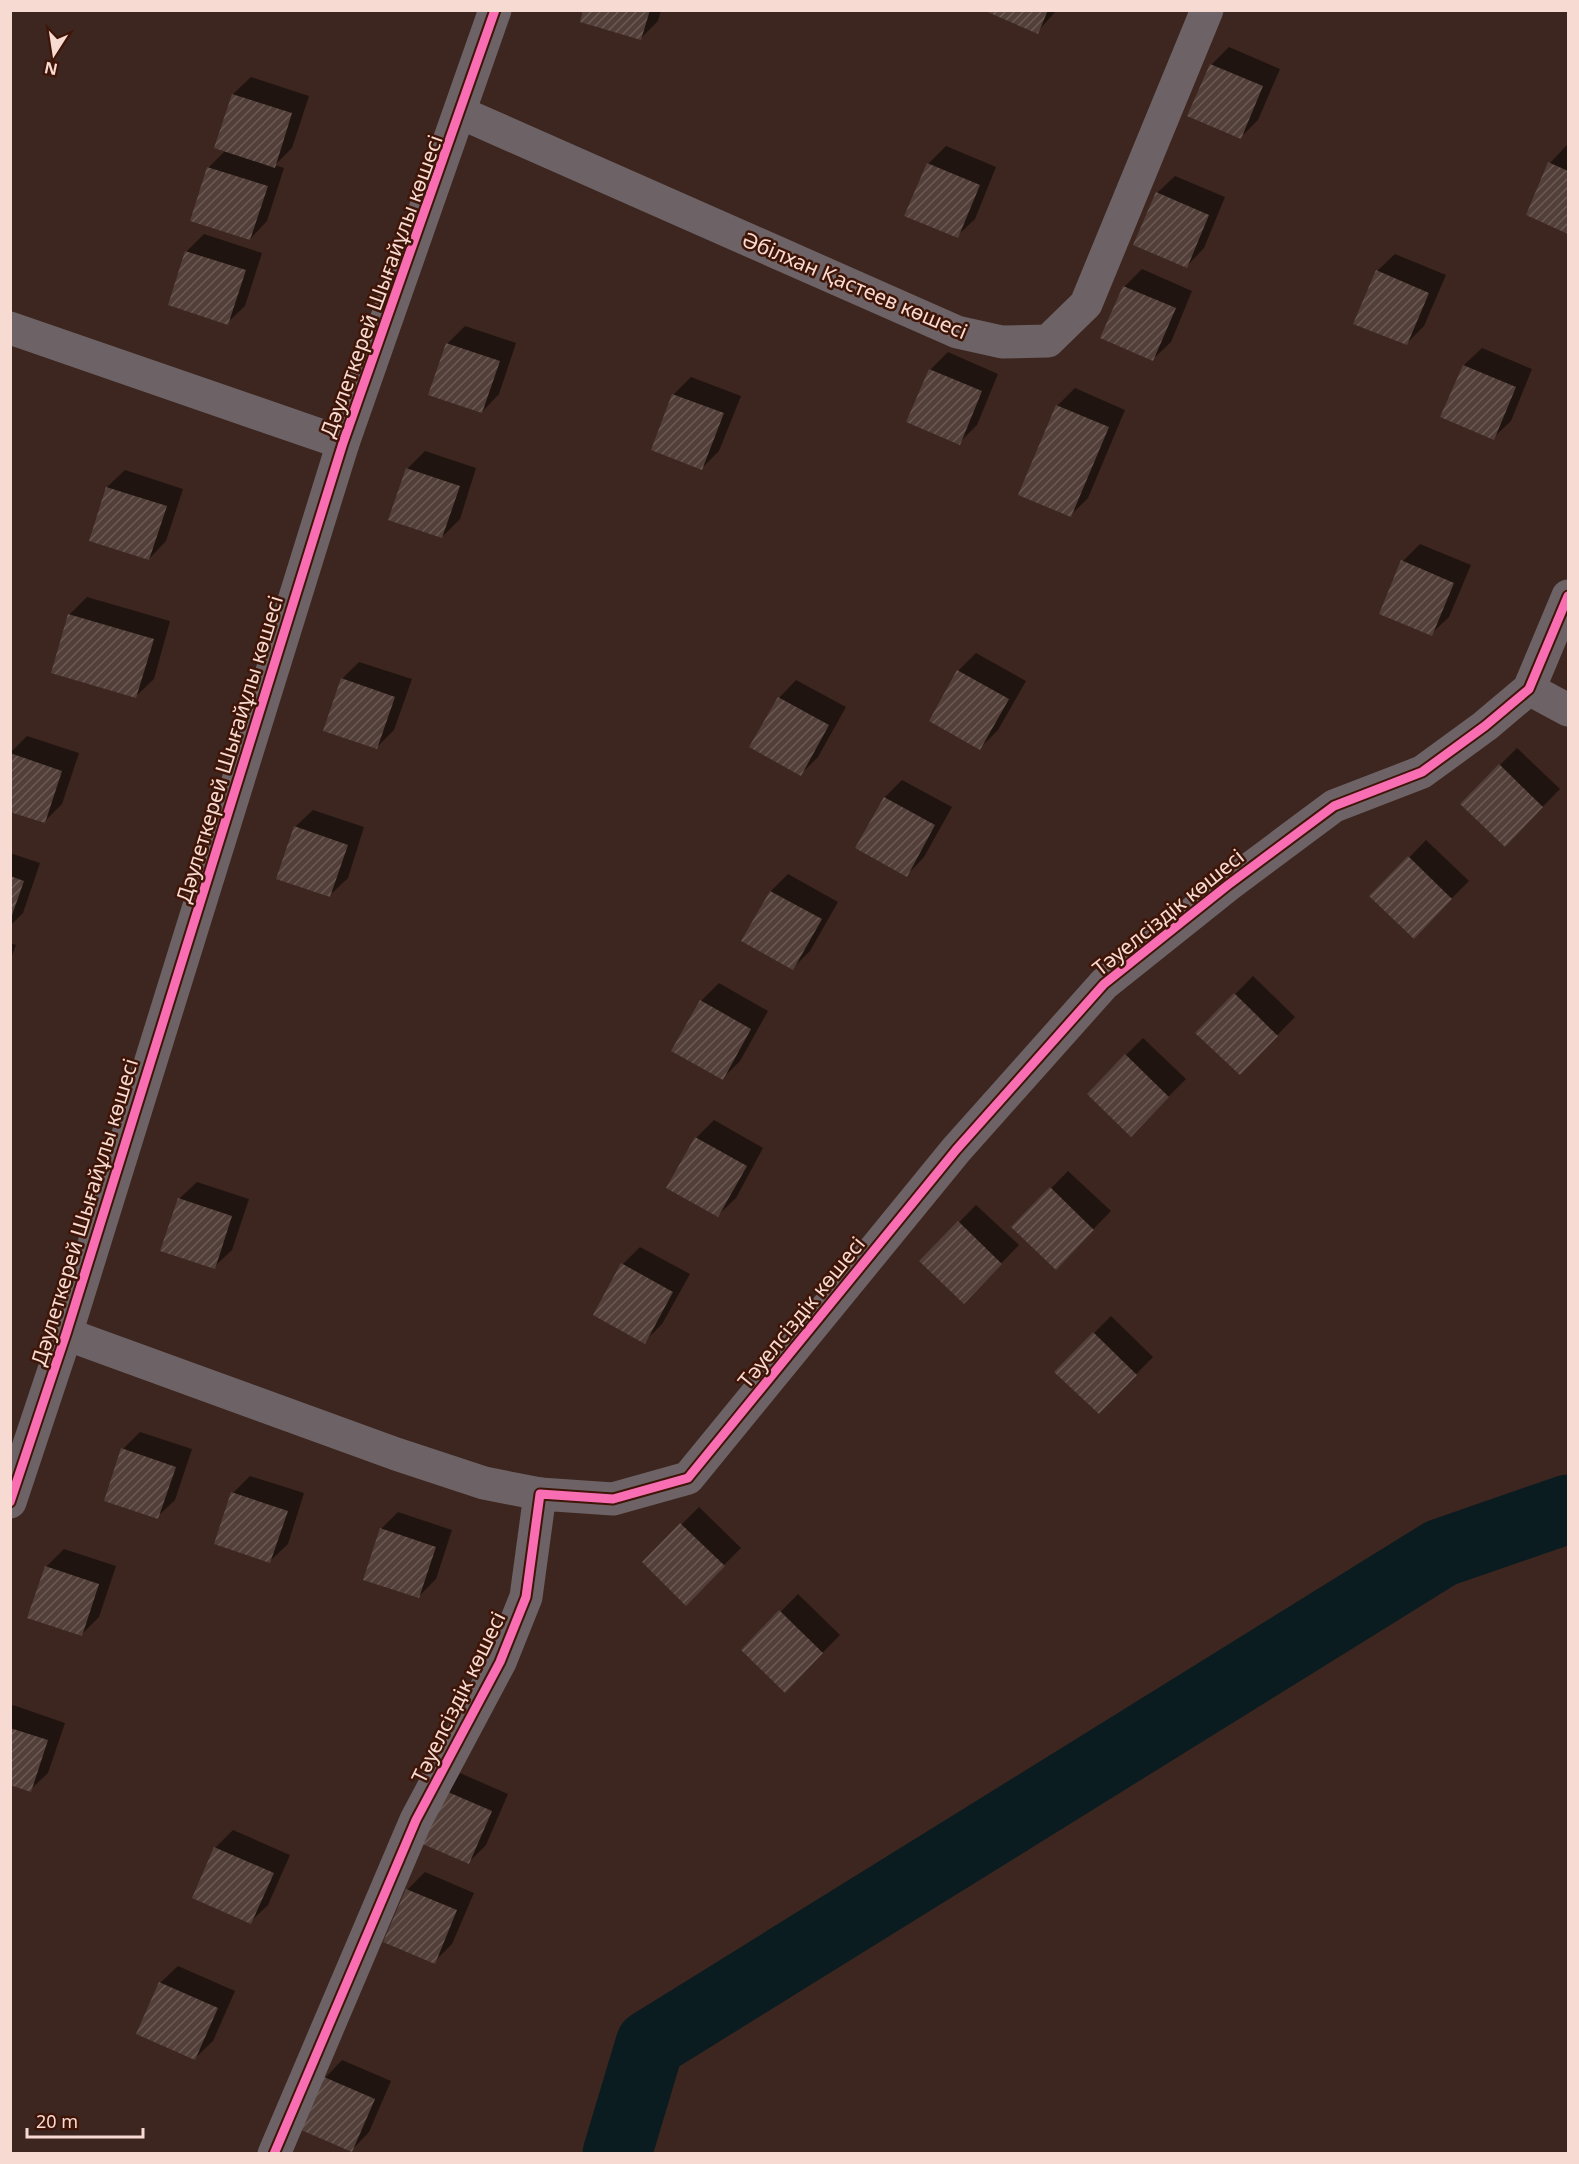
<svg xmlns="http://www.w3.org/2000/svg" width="1579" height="2164" font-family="'Noto Sans',sans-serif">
	<defs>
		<pattern id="building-hatch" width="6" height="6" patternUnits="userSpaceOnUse" patternTransform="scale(1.5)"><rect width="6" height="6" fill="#523f39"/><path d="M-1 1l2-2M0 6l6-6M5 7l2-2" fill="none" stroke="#6c5a55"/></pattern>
	</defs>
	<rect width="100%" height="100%" fill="#3d261f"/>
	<!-- shadow -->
	<g fill="#0007">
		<polygon points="585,10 661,10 658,21 641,38"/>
		<polygon points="987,10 1057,10 1037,32"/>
		<polygon points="1229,47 1280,69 1258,120 1241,137 1211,65"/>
		<polygon points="251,77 309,96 292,148 275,165 284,168 267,221 250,239 192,220 209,167 226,150 233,94"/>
		<polygon points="1567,145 1568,146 1568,232 1528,215 1550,163"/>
		<polygon points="946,146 996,167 975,219 957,236 928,164"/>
		<polygon points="1175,176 1225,197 1204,248 1187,266 1157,193"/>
		<polygon points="204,234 262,253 245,306 227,323 186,252"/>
		<polygon points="1395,254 1446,275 1424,326 1406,344 1377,271"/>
		<polygon points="1142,269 1192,291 1171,342 1153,359 1124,287"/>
		<polygon points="465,326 516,343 499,394 482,412 447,344"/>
		<polygon points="1482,348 1532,369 1511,421 1493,438 1464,365"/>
		<polygon points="948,352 998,374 977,425 959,443 930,370"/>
		<polygon points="691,377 741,396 719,451 702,468 653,449 674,394"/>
		<polygon points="1075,388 1125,410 1088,498 1071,515 1057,406"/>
		<polygon points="425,451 476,468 460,519 442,537 407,469"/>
		<polygon points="125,470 183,489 166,541 149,559 91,540 107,487"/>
		<polygon points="1420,544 1471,565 1449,617 1431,634 1403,561"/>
		<polygon points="87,597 170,621 154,679 136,696 69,615"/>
		<polygon points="976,653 1026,681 998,730 980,748 958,671"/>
		<polygon points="359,662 412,679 394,730 377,747 342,679"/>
		<polygon points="796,680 846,707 818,757 801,774 779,698"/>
		<polygon points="27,736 79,753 62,804 45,821 10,810 10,753"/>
		<polygon points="1517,748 1560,789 1505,845 1500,765"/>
		<polygon points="902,780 952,807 924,857 907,875 857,847 885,797"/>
		<polygon points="313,810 364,827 348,878 330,895 295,827"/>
		<polygon points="1426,840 1469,881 1431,919 1372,896"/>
		<polygon points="10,853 40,863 23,913 10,926"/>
		<polygon points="788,874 838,902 810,951 793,968 771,891"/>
		<polygon points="10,943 16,945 10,961"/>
		<polygon points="1253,976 1295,1017 1240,1073 1197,1033"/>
		<polygon points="719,983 768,1011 740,1061 723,1078 701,1001"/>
		<polygon points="1143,1038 1186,1079 1131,1134 1126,1055"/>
		<polygon points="714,1120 763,1148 736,1198 718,1215 696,1138"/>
		<polygon points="1068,1171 1111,1211 1073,1250 1013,1227"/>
		<polygon points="197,1182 249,1199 232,1250 214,1267 179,1199"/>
		<polygon points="976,1205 1019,1245 981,1284 921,1261"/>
		<polygon points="640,1247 690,1274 662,1324 644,1342 623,1264"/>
		<polygon points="1111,1316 1153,1357 1099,1412 1094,1333"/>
		<polygon points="140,1432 192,1449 175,1500 157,1517 123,1449"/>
		<polygon points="250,1476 304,1493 288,1544 270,1561 233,1493"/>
		<polygon points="699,1507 741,1548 686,1603 644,1562"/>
		<polygon points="398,1512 452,1530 436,1579 418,1597 381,1529"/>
		<polygon points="64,1549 116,1566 99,1617 81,1635 46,1567"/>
		<polygon points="798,1594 840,1635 785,1691 743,1650"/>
		<polygon points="13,1705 65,1723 48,1773 30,1790 10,1784 10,1708"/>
		<polygon points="460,1773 508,1794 486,1845 469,1862 420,1841"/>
		<polygon points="233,1830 290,1855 268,1905 250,1922 215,1848"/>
		<polygon points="425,1872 474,1893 452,1944 434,1962 407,1890"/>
		<polygon points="178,1966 235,1991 213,2041 195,2058 160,1983"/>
		<polygon points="342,2060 391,2081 369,2132 352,2150 325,2078"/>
	</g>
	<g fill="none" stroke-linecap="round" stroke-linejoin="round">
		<!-- river -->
		<polyline stroke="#0b1c20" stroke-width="69" points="617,2154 650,2044 1441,1553 1568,1509"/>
	</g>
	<!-- building -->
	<g fill="url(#building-hatch)">
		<polygon points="583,10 650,10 641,40 580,22"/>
		<polygon points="983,10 1048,10 1038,34"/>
		<polygon points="1210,64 1263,86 1241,139 1187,116"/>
		<polygon points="232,94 292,113 275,168 214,148"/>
		<polygon points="1548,162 1568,171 1568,234 1526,215"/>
		<polygon points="927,163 980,185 958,238 904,216"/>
		<polygon points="207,167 268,186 250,240 190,221"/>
		<polygon points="1156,192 1209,215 1187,268 1133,245"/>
		<polygon points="185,251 246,270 228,325 168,305"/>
		<polygon points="1376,270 1429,293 1407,345 1353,324"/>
		<polygon points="1123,286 1176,308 1153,361 1100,338"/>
		<polygon points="446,343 500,361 482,413 428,395"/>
		<polygon points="1463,365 1516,387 1494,440 1440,417"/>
		<polygon points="929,369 982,391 960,445 906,422"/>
		<polygon points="672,394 724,413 702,470 651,450"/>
		<polygon points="1056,405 1109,427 1071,517 1018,495"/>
		<polygon points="406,468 460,486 442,538 388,520"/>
		<polygon points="106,487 167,506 149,560 89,541"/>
		<polygon points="1401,560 1454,583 1432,636 1379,614"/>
		<polygon points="68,614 154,639 136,698 51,673"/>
		<polygon points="957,670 1009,699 980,750 929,721"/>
		<polygon points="341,678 395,697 377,749 323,731"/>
		<polygon points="778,697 829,725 801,776 749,747"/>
		<polygon points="10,753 62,771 45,823 10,812"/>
		<polygon points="1499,764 1543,807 1505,847 1460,804"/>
		<polygon points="884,797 935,825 907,877 855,848"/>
		<polygon points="294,826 348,845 330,897 276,879"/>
		<polygon points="1408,856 1452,899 1414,939 1369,896"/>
		<polygon points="10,876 24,881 11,918 10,918"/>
		<polygon points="770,891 822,919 793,970 741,941"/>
		<polygon points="1234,993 1278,1036 1240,1075 1195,1033"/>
		<polygon points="700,1000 751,1029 723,1080 671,1051"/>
		<polygon points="1125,1054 1169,1097 1131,1137 1087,1094"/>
		<polygon points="695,1137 747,1166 718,1217 666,1188"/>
		<polygon points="1050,1187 1094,1230 1056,1270 1011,1227"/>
		<polygon points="178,1198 232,1216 215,1269 160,1251"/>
		<polygon points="958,1221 1002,1264 964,1304 919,1261"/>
		<polygon points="621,1263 673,1292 645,1344 593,1315"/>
		<polygon points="1093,1332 1137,1375 1099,1414 1054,1372"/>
		<polygon points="121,1448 176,1467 158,1519 104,1501"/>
		<polygon points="231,1492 288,1511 270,1563 214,1544"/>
		<polygon points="680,1523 725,1566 686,1606 642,1562"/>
		<polygon points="380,1528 436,1547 419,1598 363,1580"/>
		<polygon points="45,1566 99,1584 82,1636 27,1618"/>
		<polygon points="779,1610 823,1653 785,1693 741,1650"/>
		<polygon points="10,1728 48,1740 31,1792 10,1785"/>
		<polygon points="441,1789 492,1811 469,1864 418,1842"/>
		<polygon points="214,1847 274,1873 251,1924 192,1898"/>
		<polygon points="406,1889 457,1910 435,1964 383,1942"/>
		<polygon points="159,1982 218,2008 195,2060 136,2034"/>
		<polygon points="324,2077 375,2099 352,2152 301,2130"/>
	</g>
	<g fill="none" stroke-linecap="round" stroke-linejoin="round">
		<!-- minor -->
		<g stroke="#6d6366" stroke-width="33">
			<polyline points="461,113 957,332 1002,342 1048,341 1086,304 1207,10"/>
			<polyline points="10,328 343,443"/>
			<polyline points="1529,689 1568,710"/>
			<polyline points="66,1334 396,1454 484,1483 540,1494"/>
			<polyline points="10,1502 66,1334 343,443 495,10"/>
			<polyline points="274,2154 416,1820 500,1662 526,1597 540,1494 613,1499 688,1478 956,1150 1104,984 1228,885 1334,806 1422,772 1485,726 1529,689 1568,596"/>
		</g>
		<!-- cycleway casing -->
		<g stroke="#3f1508" stroke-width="13">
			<g id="cycleway">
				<polyline points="10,1502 66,1334 343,443 495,10"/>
				<polyline points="274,2154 416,1820 500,1662 526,1597 540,1494 613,1499 688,1478 956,1150 1104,984 1228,885 1334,806 1422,772 1485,726 1529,689 1568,596"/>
			</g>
		</g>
		<!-- cycleway -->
		<use href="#cycleway" stroke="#f96db3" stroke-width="9"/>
	</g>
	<g text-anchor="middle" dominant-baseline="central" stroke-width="5" stroke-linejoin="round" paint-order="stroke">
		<!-- street labels -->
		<g font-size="21" fill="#f7dad1" stroke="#3f1508">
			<text transform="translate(855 285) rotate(23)">Әбілхан Қастеев көшесі</text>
			<text transform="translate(381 286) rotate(-70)">Дәулеткерей Шығайұлы көшесі</text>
			<text transform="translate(229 749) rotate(-73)">Дәулеткерей Шығайұлы көшесі</text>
			<text transform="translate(1168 912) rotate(-39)">Тәуелсіздік көшесі</text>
			<text transform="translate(84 1212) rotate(-73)">Дәулеткерей Шығайұлы көшесі</text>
			<text transform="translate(801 1312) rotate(-51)">Тәуелсіздік көшесі</text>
			<text transform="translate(458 1697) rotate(-64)">Тәуелсіздік көшесі</text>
		</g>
	</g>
	<!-- border -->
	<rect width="1579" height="2164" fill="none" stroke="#f7dad1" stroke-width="24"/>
	<!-- north arrow -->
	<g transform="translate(54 54) rotate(192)" stroke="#3f1508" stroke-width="4.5" paint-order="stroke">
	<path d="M0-4.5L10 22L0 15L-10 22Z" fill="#f7dad1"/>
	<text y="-9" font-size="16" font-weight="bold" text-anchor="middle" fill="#f7dad1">N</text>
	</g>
	<!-- scale -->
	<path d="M27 2128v9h116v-9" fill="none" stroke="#f7dad1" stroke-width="3"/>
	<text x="36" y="2128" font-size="18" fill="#f7dad1" stroke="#3f1508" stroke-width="4.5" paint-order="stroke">20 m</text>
</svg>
